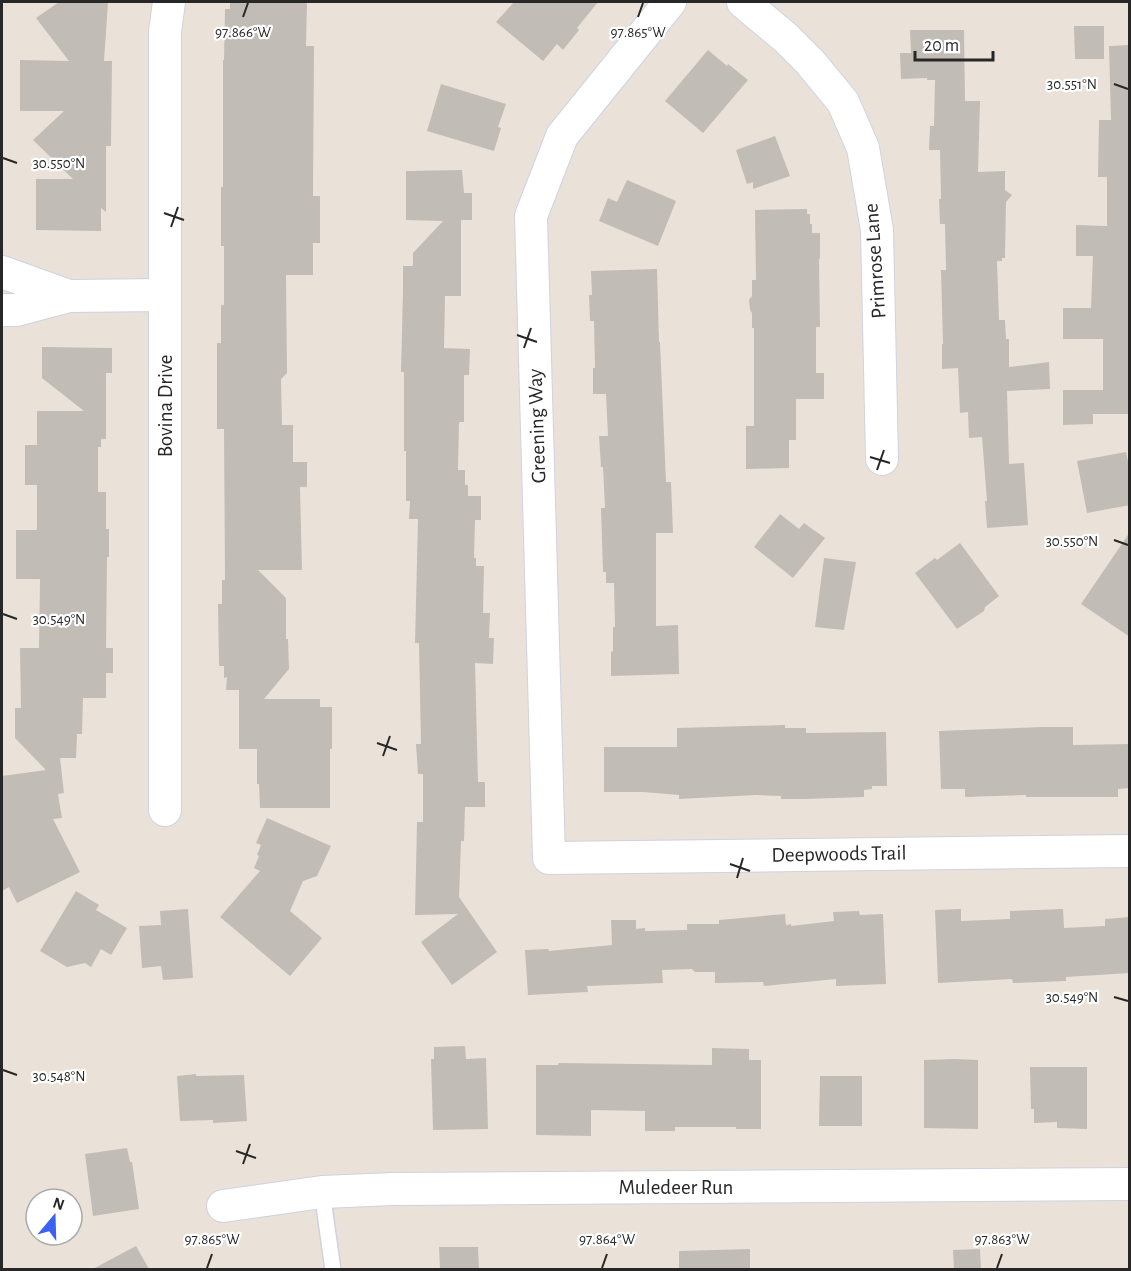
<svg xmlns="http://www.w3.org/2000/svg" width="1131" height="1271" font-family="'Alegreya Sans',sans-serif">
	<rect width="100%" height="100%" fill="#eae2d9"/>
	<!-- building -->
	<g fill="#c2bcb6">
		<polygon points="59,2 108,2 104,61 112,61 111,146 106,146 106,212 101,208 101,231 36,230 36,179 73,179 33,140 64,111 20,111 20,60 69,61 36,18"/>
		<polygon points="230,2 307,2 306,46 314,46 313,196 320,196 320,243 313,243 313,275 286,275 287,373 281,379 282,425 293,425 293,462 307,462 307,487 300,487 302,570 258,570 286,598 286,639 288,639 289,669 264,699 320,699 320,707 332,707 332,749 330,749 330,808 260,808 259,784 257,784 257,749 239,749 239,690 226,690 227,677 224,678 224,666 219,666 218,604 222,604 222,580 225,580 224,429 217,429 217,343 221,343 221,305 224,305 224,246 221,246 221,187 223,187 223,60 224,60 225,9 230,9"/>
		<polygon points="514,2 598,2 577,28 579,30 563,50 557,44 543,61 496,22"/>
		<polygon points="1074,26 1104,26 1104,59 1075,59"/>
		<polygon points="910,30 964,30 965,101 980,101 978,172 1005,171 1005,190 1012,195 1006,202 1005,258 1002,258 1002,261 997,261 999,320 1005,320 1006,339 1009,339 1009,367 1049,362 1050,389 1007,391 1009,464 1024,463 1028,525 987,528 985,501 987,501 982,437 969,438 968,412 960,413 958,368 942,369 942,344 943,344 941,270 946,270 945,224 940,224 939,199 941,199 940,150 929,150 930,126 934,126 935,80 927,80 927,78 901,79 900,53 911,53"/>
		<polygon points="1130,45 1130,414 1093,414 1093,424 1063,425 1063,390 1103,390 1103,339 1063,339 1063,308 1091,308 1093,256 1076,256 1076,225 1107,226 1107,177 1098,177 1099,120 1111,120 1109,46"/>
		<polygon points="708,50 727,66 728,64 748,80 703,133 665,101"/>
		<polygon points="441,84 506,104 498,127 501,128 494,151 427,131"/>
		<polygon points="775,136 790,176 753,189 753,182 747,184 736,150"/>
		<polygon points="462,170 464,193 472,193 472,220 461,220 461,296 445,296 444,348 470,349 469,375 464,375 464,422 459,422 458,470 465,470 465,485 468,485 468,496 481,496 481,520 475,520 474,558 476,558 476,566 484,566 483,613 490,613 489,638 494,638 493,664 475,663 478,782 485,782 485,807 465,807 464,841 461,841 459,897 497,952 452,985 421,942 458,914 415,915 417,822 423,822 423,774 418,774 416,744 421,744 419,643 415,643 418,519 409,519 410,501 406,501 406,451 404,451 404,372 401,372 403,292 403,266 413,266 413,253 443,221 406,220 406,171"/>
		<polygon points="627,180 676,201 658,246 599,221 608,198 617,202"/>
		<polygon points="807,209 807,214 810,214 810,224 812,224 812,233 820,233 820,259 819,259 820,327 816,327 816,373 824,373 824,399 796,399 796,440 789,440 789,468 746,469 746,426 754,426 754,328 752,328 752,313 750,310 749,300 752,296 752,280 756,280 755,210"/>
		<polygon points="657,269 659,342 660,342 666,482 671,482 673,533 656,533 656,626 678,625 679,674 611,676 611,652 613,651 613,627 615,627 614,583 606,583 606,572 603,572 601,508 605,508 603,467 601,467 599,436 608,436 606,394 593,394 593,368 595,368 594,321 590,321 589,295 592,295 591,271"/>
		<polygon points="42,347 112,348 112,373 106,373 106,439 101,439 101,447 98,447 98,492 106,492 106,529 109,529 109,557 107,557 106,648 113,648 113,673 106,673 106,698 83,698 82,734 77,734 76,758 60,758 64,793 58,794 62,818 53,819 80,872 17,903 9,887 2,891 2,776 46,770 15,738 15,708 21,708 20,648 39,648 40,579 16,579 16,530 37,530 37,485 25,485 25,445 37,445 37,411 84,411 42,378"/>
		<polygon points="1126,452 1130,472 1130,505 1087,513 1077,461"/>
		<polygon points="780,514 799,529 804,523 825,538 793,578 754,547"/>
		<polygon points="1130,532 1130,637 1081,604"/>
		<polygon points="960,543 999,596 985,607 984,611 957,629 915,573 935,558 937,560"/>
		<polygon points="824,558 856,562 844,630 815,627"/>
		<polygon points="785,725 785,728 806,728 806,733 886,732 887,786 872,786 872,789 864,790 864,797 806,799 781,799 781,796 756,795 679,799 679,795 643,792 604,792 604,747 677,747 677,728"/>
		<polygon points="1043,727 1073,727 1073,745 1130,744 1130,788 1118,789 1118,797 1026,797 1026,795 965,797 965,789 941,789 939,731"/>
		<polygon points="267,818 331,846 317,876 303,881 290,911 322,938 290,976 220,917 260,871 254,868 259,856 257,855 261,845 256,843"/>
		<polygon points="76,891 99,905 96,910 127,928 111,955 101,949 91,967 85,963 67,967 40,951"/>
		<polygon points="188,909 193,978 163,980 161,966 142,968 139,926 161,925 160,911"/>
		<polygon points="961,909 961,921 1010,919 1010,911 1063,909 1064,928 1105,926 1105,919 1130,917 1130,973 1066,977 1066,981 1013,983 1012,979 938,983 935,910"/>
		<polygon points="859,911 860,915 883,914 886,984 836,986 836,979 764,986 763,982 715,983 715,972 695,972 692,969 662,970 663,983 587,986 588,992 528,995 525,950 548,949 549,951 612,945 611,920 636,920 636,929 645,928 645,931 687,930 687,924 719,924 719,920 785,914 786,925 791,924 791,926 834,921 833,912"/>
		<polygon points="465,1046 466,1059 486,1058 488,1129 433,1130 431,1059 434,1059 434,1047"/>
		<polygon points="712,1048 749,1049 749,1060 761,1060 761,1129 736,1129 736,1127 675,1127 675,1131 645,1131 645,1111 591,1110 591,1136 536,1135 536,1065 558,1065 559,1063 712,1065"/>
		<polygon points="955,1059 978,1060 978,1129 924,1128 924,1060"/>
		<polygon points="1030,1067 1087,1067 1087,1129 1057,1128 1057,1122 1034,1123 1034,1109 1031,1109"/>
		<polygon points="196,1074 196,1076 244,1075 247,1121 213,1123 213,1120 180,1121 177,1076"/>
		<polygon points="820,1076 862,1076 862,1126 819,1126"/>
		<polygon points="127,1148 130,1162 132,1162 139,1209 93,1216 85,1154"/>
		<polygon points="136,1246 149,1269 93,1269"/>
		<polygon points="439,1247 478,1247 479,1269 440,1269"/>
		<polygon points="750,1249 750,1269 679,1269 679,1251"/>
		<polygon points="980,1249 981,1269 954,1269 953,1250"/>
	</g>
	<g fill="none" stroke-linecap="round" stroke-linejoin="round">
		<!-- service casing -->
		<g stroke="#cfd2e0" stroke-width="18">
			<polyline id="service" points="322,1192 333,1270"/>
		</g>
		<!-- minor casing -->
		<g stroke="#cfd2e0" stroke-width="34">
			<g id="minor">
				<polyline points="670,2 562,136 531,216 549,858 1130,851"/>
				<polyline points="743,2 786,38 810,62 843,102 863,148 877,230 882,459"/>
				<polyline points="2,272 69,296"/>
				<polyline points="2,310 16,310 69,296 165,295"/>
				<polyline points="165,810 165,32 169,2"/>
				<polyline points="223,1206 322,1192 393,1189 1130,1184"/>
			</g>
		</g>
		<!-- service -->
		<use href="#service" stroke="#fff" stroke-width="15"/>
		<!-- minor -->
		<use href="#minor" stroke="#fff" stroke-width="32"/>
	</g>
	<!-- ticks -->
	<path fill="none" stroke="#272727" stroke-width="2" d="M243 17 248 3M638 17 643 3M1114 84 1128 89M3 158 17 163M164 213 184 220M171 227 178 207M517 335 537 342M524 348 531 328M870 457 890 463M877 470 884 450M1114 540 1128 545M3 614 17 619M377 743 397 750M383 756 390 736M730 864 750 871M737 878 743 858M1114 997 1128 1001M3 1070 17 1075M236 1151 256 1158M243 1164 250 1144M207 1268 212 1254M602 1268 607 1254M997 1268 1002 1254"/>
	<g text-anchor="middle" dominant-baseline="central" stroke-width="4.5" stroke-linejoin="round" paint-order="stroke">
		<!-- street labels -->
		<g font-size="21" fill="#272727" stroke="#fff">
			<text transform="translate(875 261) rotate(-94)">Primrose Lane</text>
			<text transform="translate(165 406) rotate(-90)">Bovina Drive</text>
			<text transform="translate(537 426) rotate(-92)">Greening Way</text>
			<text transform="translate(839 854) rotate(-1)">Deepwoods Trail</text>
			<text x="676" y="1187">Muledeer Run</text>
		</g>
	</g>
	<g font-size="15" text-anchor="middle" fill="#272727" stroke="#fff" stroke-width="4.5" stroke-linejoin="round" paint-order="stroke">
		<text x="243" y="37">97.866°W</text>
		<text x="638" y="37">97.865°W</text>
		<text x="1072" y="89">30.551°N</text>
		<text x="59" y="168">30.550°N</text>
		<text x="1072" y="546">30.550°N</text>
		<text x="59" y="624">30.549°N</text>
		<text x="1072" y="1002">30.549°N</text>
		<text x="59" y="1081">30.548°N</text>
		<text x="212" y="1244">97.865°W</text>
		<text x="607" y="1244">97.864°W</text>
		<text x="1002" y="1244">97.863°W</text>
	</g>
	<!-- border -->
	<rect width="1131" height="1271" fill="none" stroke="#272727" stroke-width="6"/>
	<!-- north arrow -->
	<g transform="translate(54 1217) rotate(19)"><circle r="28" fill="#ffffff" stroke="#a9a9a9" stroke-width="1.5"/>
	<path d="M0-4.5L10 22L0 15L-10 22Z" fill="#3d61f3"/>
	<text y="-9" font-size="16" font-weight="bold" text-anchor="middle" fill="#272727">N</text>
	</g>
	<!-- scale -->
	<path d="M915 51v9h78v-9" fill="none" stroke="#272727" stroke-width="3"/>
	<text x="924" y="51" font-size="18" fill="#272727" stroke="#ffffff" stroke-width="4.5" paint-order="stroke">20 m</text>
</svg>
